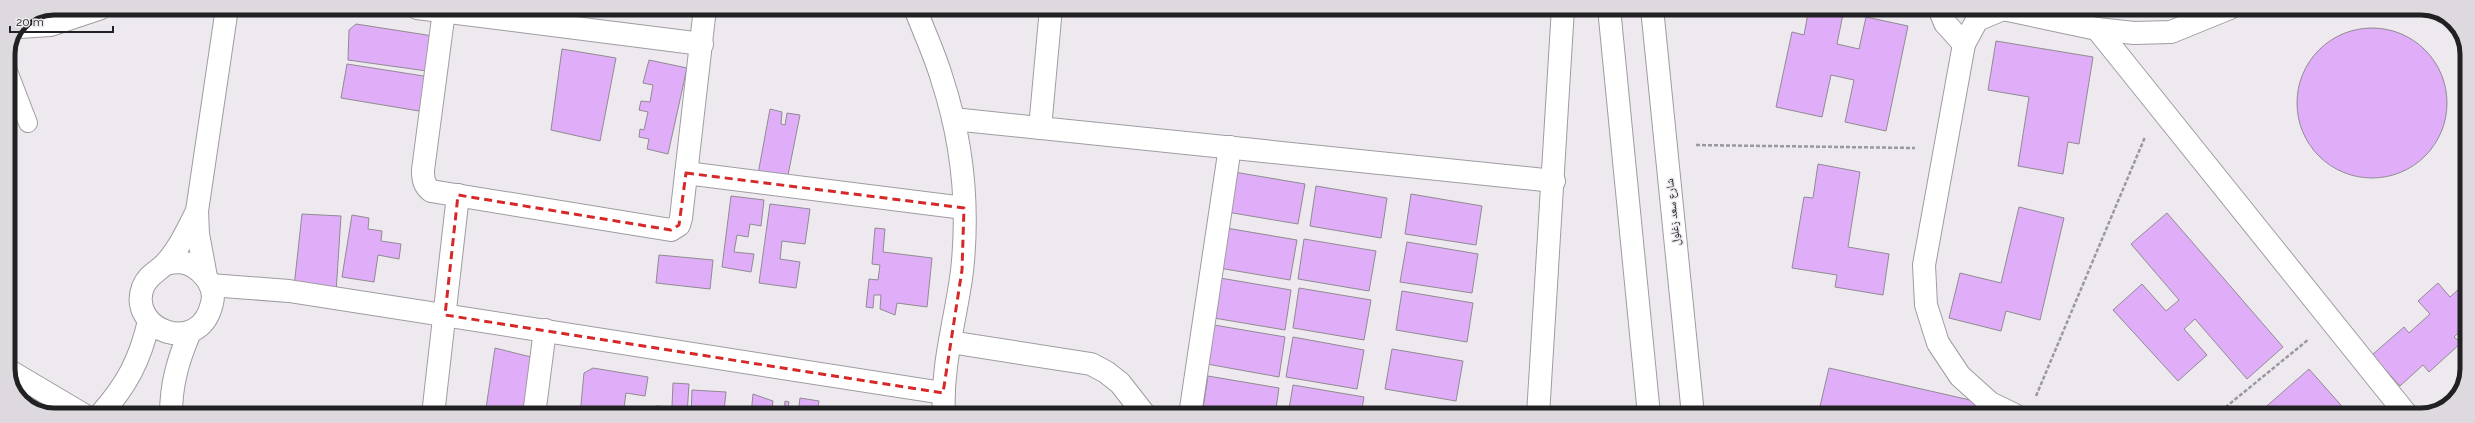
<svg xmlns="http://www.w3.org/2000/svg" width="2475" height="423" font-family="Raleway,'Noto Naskh Arabic',sans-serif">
	<rect width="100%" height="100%" fill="#ede9ef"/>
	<!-- building -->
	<g fill="#e0aef9" stroke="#8f8b91">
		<polygon points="1809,8 1843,14 1837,44 1859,49 1866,17 1908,26 1886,131 1845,122 1854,80 1831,75 1822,117 1776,107 1792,32 1804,35"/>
		<polygon points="356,24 433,36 427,71 348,60 349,30"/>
		<circle cx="2372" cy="103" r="75"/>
		<polygon points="1996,41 2093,57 2079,144 2068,142 2063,174 2018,166 2029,97 1988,90"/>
		<polygon points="562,49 616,58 600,141 551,130"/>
		<polygon points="649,60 687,68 668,154 647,149 649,139 639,137 640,129 644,130 648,112 639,110 641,101 650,102 653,85 643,83"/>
		<polygon points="347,64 430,77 425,112 341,98"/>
		<polygon points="770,109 782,112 781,124 785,125 787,113 800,115 787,180 758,174"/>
		<polygon points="1818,164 1860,172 1848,247 1889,254 1883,295 1835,287 1837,275 1792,268 1804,197 1813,198"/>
		<polygon points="1234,172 1305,184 1298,224 1227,212"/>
		<polygon points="1316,186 1387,198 1381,238 1310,226"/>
		<polygon points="1411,194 1482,206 1476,245 1405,234"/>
		<polygon points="731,196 764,200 761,226 750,224 748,237 737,235 734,252 754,254 751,272 722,267"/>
		<polygon points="770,204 810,209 805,244 782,241 780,259 800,262 796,288 759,283"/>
		<polygon points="2019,207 2064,218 2040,320 2006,311 2001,331 1949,318 1960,273 2001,283"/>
		<polygon points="2167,213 2283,347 2247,379 2195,319 2184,329 2207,355 2178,381 2113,310 2142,284 2166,311 2179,300 2131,244"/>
		<polygon points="302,214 341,216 336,293 294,287"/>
		<polygon points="352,215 369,218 368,229 382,231 381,241 401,244 399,259 378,255 374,282 342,277"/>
		<polygon points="875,228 885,229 883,252 932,258 927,307 897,303 895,315 880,309 881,295 874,295 873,308 866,307 869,279 878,280 880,265 872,264"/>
		<polygon points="1226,228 1297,240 1290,280 1219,268"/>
		<polygon points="1304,239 1376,251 1369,291 1298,279"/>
		<polygon points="1407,242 1478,254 1472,293 1400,282"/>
		<polygon points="659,255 713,260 710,289 656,283"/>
		<polygon points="1220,278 1291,290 1285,330 1214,318"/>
		<polygon points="2467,282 2467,329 2465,327 2454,337 2461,343 2429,372 2423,365 2400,386 2372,355 2404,327 2409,333 2430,314 2418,301 2438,283 2450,297"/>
		<polygon points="1299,288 1371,300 1364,340 1293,328"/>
		<polygon points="1402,291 1473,303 1467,342 1396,330"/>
		<polygon points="1214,325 1285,337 1279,377 1207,364"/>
		<polygon points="1293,337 1364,350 1357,389 1286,377"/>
		<polygon points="495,348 535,358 527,415 485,415"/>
		<polygon points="1392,349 1463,361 1456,401 1385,389"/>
		<polygon points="593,368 648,377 645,396 626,393 623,415 580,415 584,373"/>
		<polygon points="1829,368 1992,405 1989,415 1818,415"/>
		<polygon points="2309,369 2347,412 2344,415 2263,415 2260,412"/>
		<polygon points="1208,376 1279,388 1275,415 1202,415"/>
		<polygon points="673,383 689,384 687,415 656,415 656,406 672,407"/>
		<polygon points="1293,385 1364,397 1361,415 1288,415"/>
		<polygon points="692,390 726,392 724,411 715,410 715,415 691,415"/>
		<polygon points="753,394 773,401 771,415 751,415"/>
		<polygon points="800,398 819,401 817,415 798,415"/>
		<polygon points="785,401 789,402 787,415 784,415"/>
		<polygon points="848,412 865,414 865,415 848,415"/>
	</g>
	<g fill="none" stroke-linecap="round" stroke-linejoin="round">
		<!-- lane casing -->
		<g stroke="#9f9ca1" stroke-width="20">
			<polyline id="lane" points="8,71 28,123"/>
		</g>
		<!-- street casing -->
		<g stroke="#9f9ca1" stroke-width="24">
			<g id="street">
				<polyline points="417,8 702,44"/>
				<path d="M915 8C924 32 935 55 942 79 962 140 969 207 962 271 956 319 941 366 944 415"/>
				<polyline points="1939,8 1945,23 1964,44"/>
				<path d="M444 11 423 170C423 180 424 185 431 191L671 230 679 225 681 218 705 8"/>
				<polyline points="19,27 50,25 101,8"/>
				<polyline points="2097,29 2407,415"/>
				<polyline points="953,119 1554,181"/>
				<polyline points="1040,128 1051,8"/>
				<polyline points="686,173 964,208"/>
				<path d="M165 264C169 263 175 262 180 262 198 264 217 284 212 303 200 358 127 330 143 287 148 275 157 272 165 264 179 249 188 229 197 211"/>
				<polyline points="206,277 198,234 197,211 227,8"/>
				<polyline points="210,285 289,291 943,393"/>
				<polyline points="950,342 1091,364 1106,372 1120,383 1145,415"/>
				<path d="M100 415C127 385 140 360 149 321"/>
				<path d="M171 415C171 384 178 360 190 332"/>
				<polyline points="433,415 458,195"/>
				<polyline points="534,415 545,330"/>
				<polyline points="1190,415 1230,147"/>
				<polyline points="1538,415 1563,8"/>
				<polyline points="2015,415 1990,403 1960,376 1938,343 1926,305 1924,265 1964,44 1977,20 2003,9 2097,29 2134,33 2171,32 2230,8"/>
			</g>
		</g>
		<!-- secondary casing -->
		<g stroke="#9f9ca1" stroke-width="24">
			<g id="secondary">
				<polyline points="1609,8 1649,415"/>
				<polyline points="1652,8 1693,415"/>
				<polyline points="8,370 84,415"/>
			</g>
		</g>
		<!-- path -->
		<g stroke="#9c999e" stroke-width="2.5" stroke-dasharray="4 2" stroke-linecap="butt">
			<polyline points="1696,145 1915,148"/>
			<polyline points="2036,396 2145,137"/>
			<polyline points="2216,415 2309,339"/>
		</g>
		<!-- lane -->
		<use href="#lane" stroke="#fff" stroke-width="18"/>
		<!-- street -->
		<use href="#street" stroke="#fff" stroke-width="22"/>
		<!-- secondary -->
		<use href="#secondary" stroke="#fff" stroke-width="22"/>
	</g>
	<!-- marked area -->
	<path fill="none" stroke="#d62828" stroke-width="3" stroke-dasharray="8 5" stroke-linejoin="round" d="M686 173 964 208 962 270 943 393 445 315 458 195 671 230 679 225Z"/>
	<g text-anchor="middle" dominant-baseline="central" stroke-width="3" stroke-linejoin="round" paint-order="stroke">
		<!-- street labels -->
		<g font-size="11" fill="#212022" stroke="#ede9ef">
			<text transform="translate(1673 212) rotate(-96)">شارع سعد زغلول</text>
		</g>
	</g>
	<!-- crop -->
	<path d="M0 0H2475V423H0ZM54 15H2421A39 39 0 0 1 2460 54V369A39 39 0 0 1 2421 408H54A39 39 0 0 1 15 369V54A39 39 0 0 1 54 15Z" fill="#ddd9df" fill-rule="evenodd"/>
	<path fill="none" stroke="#212022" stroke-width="5" d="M54 15H2421A39 39 0 0 1 2460 54V369A39 39 0 0 1 2421 408H54A39 39 0 0 1 15 369V54A39 39 0 0 1 54 15Z"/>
	<!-- scale -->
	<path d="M10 26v6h103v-6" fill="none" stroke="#212022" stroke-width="2"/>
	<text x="16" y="26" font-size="12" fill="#212022" stroke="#ede9ef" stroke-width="3" paint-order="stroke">20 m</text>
</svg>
